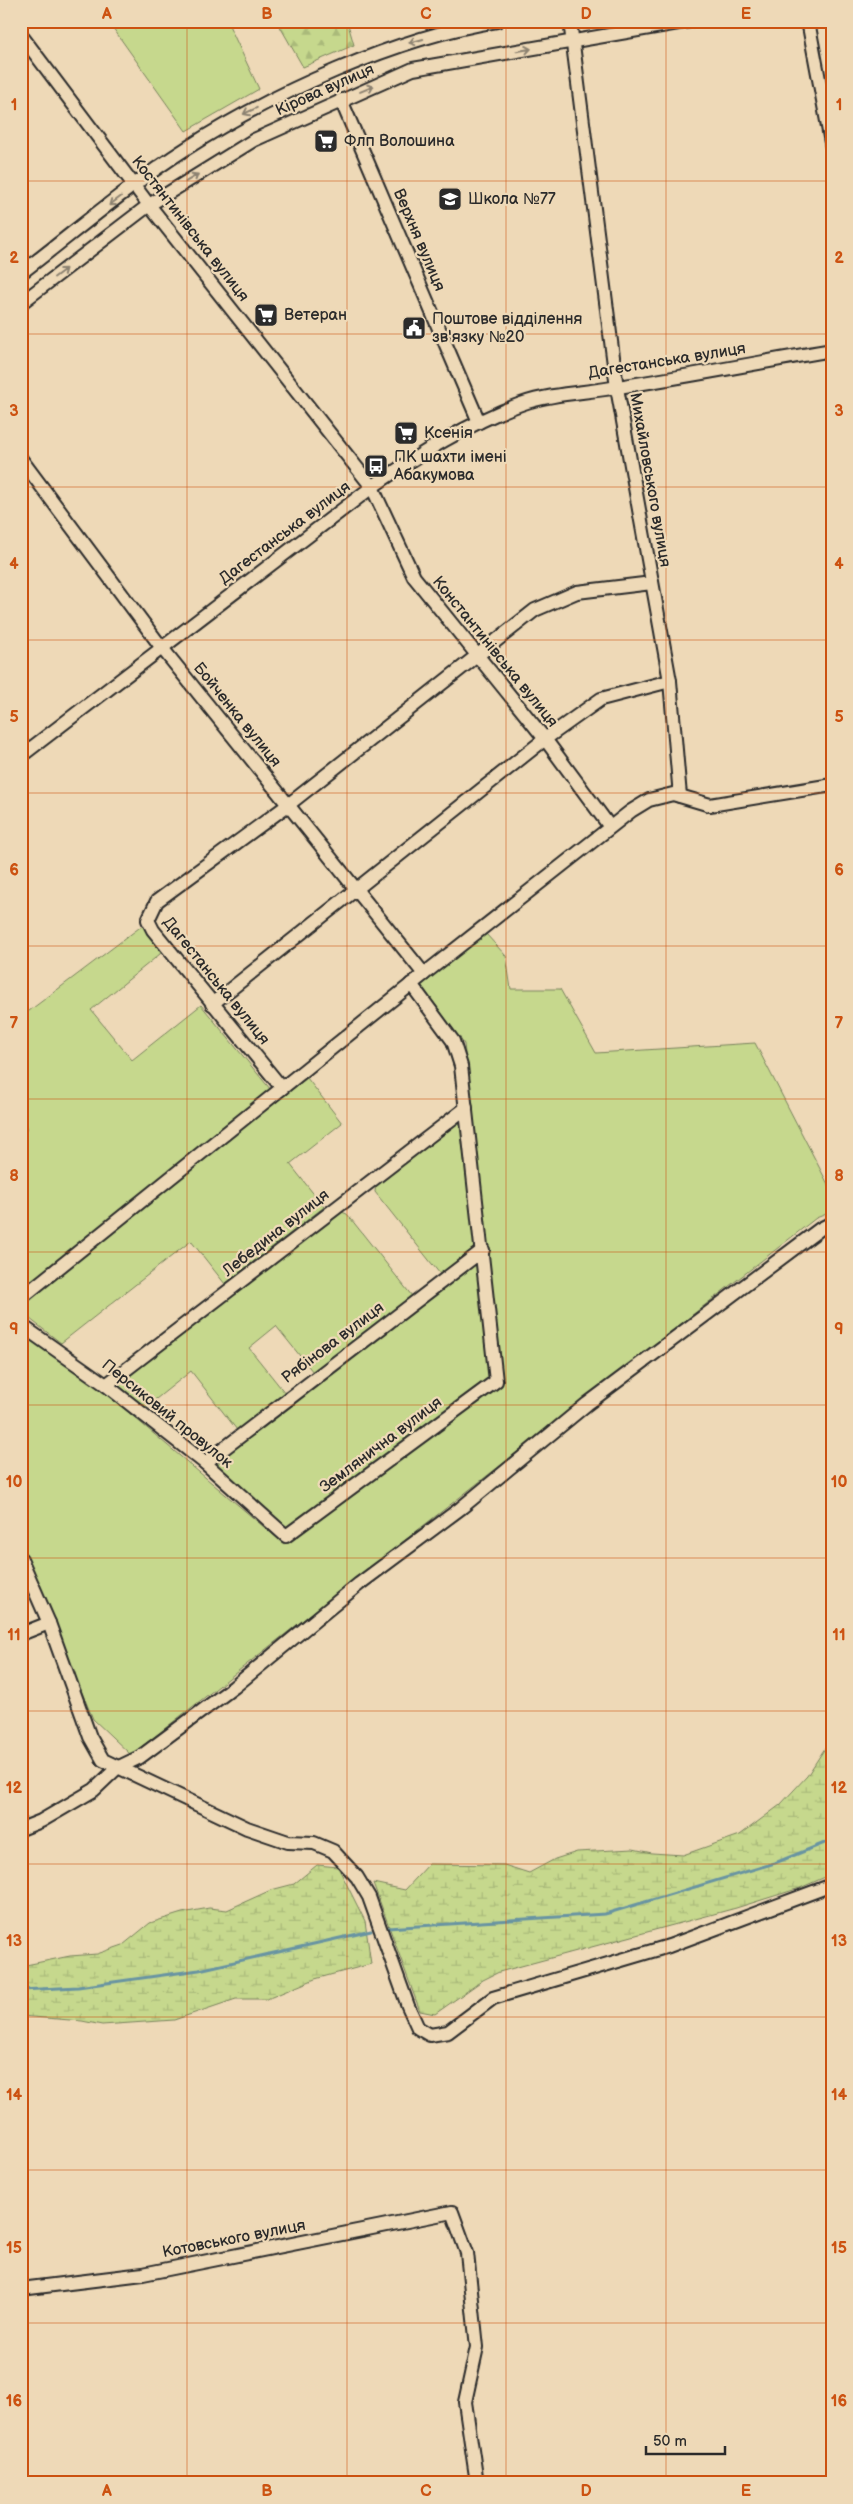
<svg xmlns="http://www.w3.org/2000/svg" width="853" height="2504" font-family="'Balsamiq Sans',sans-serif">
	<defs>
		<pattern id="forest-firs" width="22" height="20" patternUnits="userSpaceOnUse" patternTransform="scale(1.25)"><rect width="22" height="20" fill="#c6d88d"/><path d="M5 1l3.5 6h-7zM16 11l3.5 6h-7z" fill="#aaba7a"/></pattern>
		<pattern id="wetland-marsh" width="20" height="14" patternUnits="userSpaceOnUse" patternTransform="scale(1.25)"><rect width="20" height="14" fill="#c6d88d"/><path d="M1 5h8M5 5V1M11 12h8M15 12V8" fill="none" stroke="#aaba7a"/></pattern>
	</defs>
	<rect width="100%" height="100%" fill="#eed9b7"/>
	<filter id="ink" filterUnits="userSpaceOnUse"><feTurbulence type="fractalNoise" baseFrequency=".02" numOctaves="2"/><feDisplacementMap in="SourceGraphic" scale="10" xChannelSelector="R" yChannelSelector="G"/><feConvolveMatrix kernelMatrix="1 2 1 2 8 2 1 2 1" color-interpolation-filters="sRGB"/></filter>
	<g filter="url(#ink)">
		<!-- green -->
		<g fill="#c6d88d" stroke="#78825c">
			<polygon points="108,21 227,21 259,89 186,131"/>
			<polygon points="143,925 162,950 160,954 91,1010 132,1060 201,1005 271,1090 21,1294 21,1147 27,1126 21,1118 21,1017"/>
			<polygon points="486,934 506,956 511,989 560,989 596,1053 755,1043 832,1192 832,1212 816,1218 131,1755 93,1719 21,1546 21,1333 102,1390 284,1544 500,1385 464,1044 421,985"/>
			<polygon points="307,1078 342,1123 290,1164 324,1207 225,1284 191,1241 61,1343 21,1312 21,1302"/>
			<polygon points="464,1116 480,1244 440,1274 375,1192 376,1183"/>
			<polygon points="339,1211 347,1214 412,1296 313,1372 276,1326 249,1348 285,1393 237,1430 191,1371 146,1407 116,1383"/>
			<polygon points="481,1256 492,1377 286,1531 211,1463"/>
		</g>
		<!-- forest -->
		<polygon fill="url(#forest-firs)" stroke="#78825c" points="282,21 347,21 354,45 303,67 278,23"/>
		<!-- wetland -->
		<g fill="url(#wetland-marsh)" stroke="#78825c">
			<polygon points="827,1745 832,1749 832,1874 800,1888 736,1908 499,1972 483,1980 435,2014 420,2011 373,1883 405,1890 429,1864 504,1865 529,1873 555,1859 577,1852 633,1849 652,1853 683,1855 740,1835 780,1805 807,1776"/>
			<polygon points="317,1865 338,1867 365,1921 371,1964 315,1979 267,1999 236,1999 174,2020 102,2025 82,2021 21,2016 21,1966 70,1956 97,1954 123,1945 150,1923 182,1913 209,1908 227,1910 271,1890 294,1884"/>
		</g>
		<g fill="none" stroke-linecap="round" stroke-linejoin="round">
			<!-- stream -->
			<g stroke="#6894a2" stroke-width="3">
				<polyline points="387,1928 605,1914 775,1863 832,1840"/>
				<polyline points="21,1990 78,1987 199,1970 371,1931"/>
			</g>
			<!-- minor casing -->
			<g stroke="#2b2b2b" stroke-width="16">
				<g id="minor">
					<polyline points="570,21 617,388 670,681 680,796"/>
					<polyline points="808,21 832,148"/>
					<polyline points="21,35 149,205 372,487 414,577 545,739 610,827"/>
					<polyline points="341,100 479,422"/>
					<path d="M21 273C76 231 129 185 187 148 273 93 397 37 497 21"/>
					<polyline points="21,303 149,205 254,140 413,69 690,21"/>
					<polyline points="21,459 162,648 424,974 21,1298"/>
					<path d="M21 756 372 487C418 455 468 423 521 404 553 393 586 393 618 387 690 376 761 362 832 350"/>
					<polyline points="424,974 631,811 649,800 673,794 710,805 832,785"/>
					<polyline points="212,1004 545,739 601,699 670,681"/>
					<polyline points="282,1088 153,930 148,920 157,901 288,805 535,610 577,592 652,583"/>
					<polyline points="21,1325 106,1385 205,1463 286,1536 496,1381 461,1066 453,1041 411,984"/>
					<polyline points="106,1385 466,1108"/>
					<polyline points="205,1463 483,1250"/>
					<polyline points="21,1559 49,1623 90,1737 103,1760 247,1828 288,1842 314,1843 333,1851 357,1877 369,1897 408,2006 418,2028 430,2035 448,2032 493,1998 669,1946 832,1885"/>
					<polyline points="21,1634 49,1623"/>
					<polyline points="21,1829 41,1821 94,1790 117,1768 140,1757 234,1687 359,1584 461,1508 587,1404 820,1229 832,1223"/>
					<polyline points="21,2289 143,2274 452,2212 467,2253 477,2347 465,2402 477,2483"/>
				</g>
			</g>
			<!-- minor -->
			<use href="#minor" stroke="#eed9b7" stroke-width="12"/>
		</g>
		<!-- one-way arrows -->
		<defs><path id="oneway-shaft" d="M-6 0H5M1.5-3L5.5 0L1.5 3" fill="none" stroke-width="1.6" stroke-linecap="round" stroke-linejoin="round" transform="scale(1.25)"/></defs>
		<g stroke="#8c8271">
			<use href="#oneway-shaft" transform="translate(416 41) rotate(164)"/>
			<use href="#oneway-shaft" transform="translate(524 50) rotate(-10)"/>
			<use href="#oneway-shaft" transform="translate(367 89) rotate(-23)"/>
			<use href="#oneway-shaft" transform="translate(250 111) rotate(155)"/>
			<use href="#oneway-shaft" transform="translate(192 178) rotate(-31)"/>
			<use href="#oneway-shaft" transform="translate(115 201) rotate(143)"/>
			<use href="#oneway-shaft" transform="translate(60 273) rotate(-37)"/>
		</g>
	</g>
	<!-- grid -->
	<path fill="none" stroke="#cc5211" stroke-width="1" stroke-opacity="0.55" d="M187 21V2483M347 21V2483M506 21V2483M666 21V2483M21 181H832M21 334H832M21 487H832M21 640H832M21 793H832M21 946H832M21 1099H832M21 1252H832M21 1405H832M21 1558H832M21 1711H832M21 1864H832M21 2017H832M21 2170H832M21 2323H832"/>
	<!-- icons -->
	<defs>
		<g id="supermarket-square" transform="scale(1.25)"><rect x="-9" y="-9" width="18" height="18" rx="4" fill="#2b2b2b" stroke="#eed9b7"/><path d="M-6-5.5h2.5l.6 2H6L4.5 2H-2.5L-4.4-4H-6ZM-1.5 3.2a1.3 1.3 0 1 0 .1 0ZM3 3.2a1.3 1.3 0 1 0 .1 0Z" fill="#fff"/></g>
		<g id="school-square" transform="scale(1.25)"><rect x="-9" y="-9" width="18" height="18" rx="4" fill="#2b2b2b" stroke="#eed9b7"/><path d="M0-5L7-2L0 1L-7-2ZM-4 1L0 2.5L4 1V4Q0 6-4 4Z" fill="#fff"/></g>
		<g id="civic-square" transform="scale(1.25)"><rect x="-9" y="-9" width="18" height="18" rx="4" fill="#2b2b2b" stroke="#eed9b7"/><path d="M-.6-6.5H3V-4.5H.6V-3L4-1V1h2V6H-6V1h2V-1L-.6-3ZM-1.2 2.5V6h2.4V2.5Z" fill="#fff"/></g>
		<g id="bus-square" transform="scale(1.25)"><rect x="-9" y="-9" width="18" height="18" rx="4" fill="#2b2b2b" stroke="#eed9b7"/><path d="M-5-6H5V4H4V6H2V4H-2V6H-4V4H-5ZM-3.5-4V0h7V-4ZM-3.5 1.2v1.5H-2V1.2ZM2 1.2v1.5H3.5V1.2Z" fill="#fff"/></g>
	</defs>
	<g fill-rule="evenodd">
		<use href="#supermarket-square" x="326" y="141"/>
		<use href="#school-square" x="450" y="199"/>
		<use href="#supermarket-square" x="266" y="315"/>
		<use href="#civic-square" x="414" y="328"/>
		<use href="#supermarket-square" x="406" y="433"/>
		<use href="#bus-square" x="376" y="466"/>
	</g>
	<g text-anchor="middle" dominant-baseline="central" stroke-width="4.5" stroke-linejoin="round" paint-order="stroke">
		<!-- street labels -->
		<g font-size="16" fill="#2b2b2b" stroke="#eed9b7">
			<text transform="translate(325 90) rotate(-24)">Кірова вулиця</text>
			<text transform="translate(190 229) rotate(52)">Костянтинівська вулиця</text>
			<text transform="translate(419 240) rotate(67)">Верхня вулиця</text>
			<text transform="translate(667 361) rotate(-9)">Дагестанська вулиця</text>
			<text transform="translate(650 480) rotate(80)">Михайловського вулиця</text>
			<text transform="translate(285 533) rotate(-37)">Дагестанська вулиця</text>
			<text transform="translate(495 652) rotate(51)">Константинівська вулиця</text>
			<text transform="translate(237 715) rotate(51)">Бойченка вулиця</text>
			<text transform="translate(216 981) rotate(51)">Дагестанська вулиця</text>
			<text transform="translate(276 1233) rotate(-38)">Лебедина вулиця</text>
			<text transform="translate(333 1343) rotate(-37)">Рябінова вулиця</text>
			<text transform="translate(167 1414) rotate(39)">Персиковий провулок</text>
			<text transform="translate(381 1445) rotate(-37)">Землянична вулиця</text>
			<text transform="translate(234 2239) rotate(-11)">Котовського вулиця</text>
		</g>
		<!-- poi labels -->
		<g font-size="16" fill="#2b2b2b" stroke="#eed9b7" text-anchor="start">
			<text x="344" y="141">Флп Волошина</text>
			<text x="468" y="199">Школа №77</text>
			<text x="284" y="315">Ветеран</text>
			<text x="432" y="319">Поштове відділення<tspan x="432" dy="18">зв'язку №20</tspan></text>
			<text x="424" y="433">Ксенія</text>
			<text x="394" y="457">ПК шахти імені<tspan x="394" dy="18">Абакумова</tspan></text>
		</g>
	</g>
	<!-- margin -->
	<rect width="853" height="2504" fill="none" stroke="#eed9b7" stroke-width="55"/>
	<!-- scale -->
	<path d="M646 2446v8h79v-8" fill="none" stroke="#2b2b2b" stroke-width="2.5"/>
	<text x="653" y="2446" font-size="15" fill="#2b2b2b" stroke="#eed9b7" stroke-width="4" paint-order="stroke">50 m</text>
	<rect x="28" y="28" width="798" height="2448" fill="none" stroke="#cc5211" stroke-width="2"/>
	<g font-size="16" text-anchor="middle" font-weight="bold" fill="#cc5211">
		<text x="107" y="19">A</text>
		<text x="267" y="19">B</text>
		<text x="426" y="19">C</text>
		<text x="586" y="19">D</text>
		<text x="746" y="19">E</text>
		<text x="14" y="110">1</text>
		<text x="839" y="110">1</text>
		<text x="14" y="263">2</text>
		<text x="839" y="263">2</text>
		<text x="14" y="416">3</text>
		<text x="839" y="416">3</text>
		<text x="14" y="569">4</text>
		<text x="839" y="569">4</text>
		<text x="14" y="722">5</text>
		<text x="839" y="722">5</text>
		<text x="14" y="875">6</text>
		<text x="839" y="875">6</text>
		<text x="14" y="1028">7</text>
		<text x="839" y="1028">7</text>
		<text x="14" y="1181">8</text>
		<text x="839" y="1181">8</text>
		<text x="14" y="1334">9</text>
		<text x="839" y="1334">9</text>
		<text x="14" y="1487">10</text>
		<text x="839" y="1487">10</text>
		<text x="14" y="1640">11</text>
		<text x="839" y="1640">11</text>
		<text x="14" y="1793">12</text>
		<text x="839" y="1793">12</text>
		<text x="14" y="1946">13</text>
		<text x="839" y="1946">13</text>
		<text x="14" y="2100">14</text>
		<text x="839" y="2100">14</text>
		<text x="14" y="2253">15</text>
		<text x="839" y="2253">15</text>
		<text x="14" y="2406">16</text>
		<text x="839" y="2406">16</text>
		<text x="107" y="2496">A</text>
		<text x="267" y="2496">B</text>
		<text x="426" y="2496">C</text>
		<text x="586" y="2496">D</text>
		<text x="746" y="2496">E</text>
	</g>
</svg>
